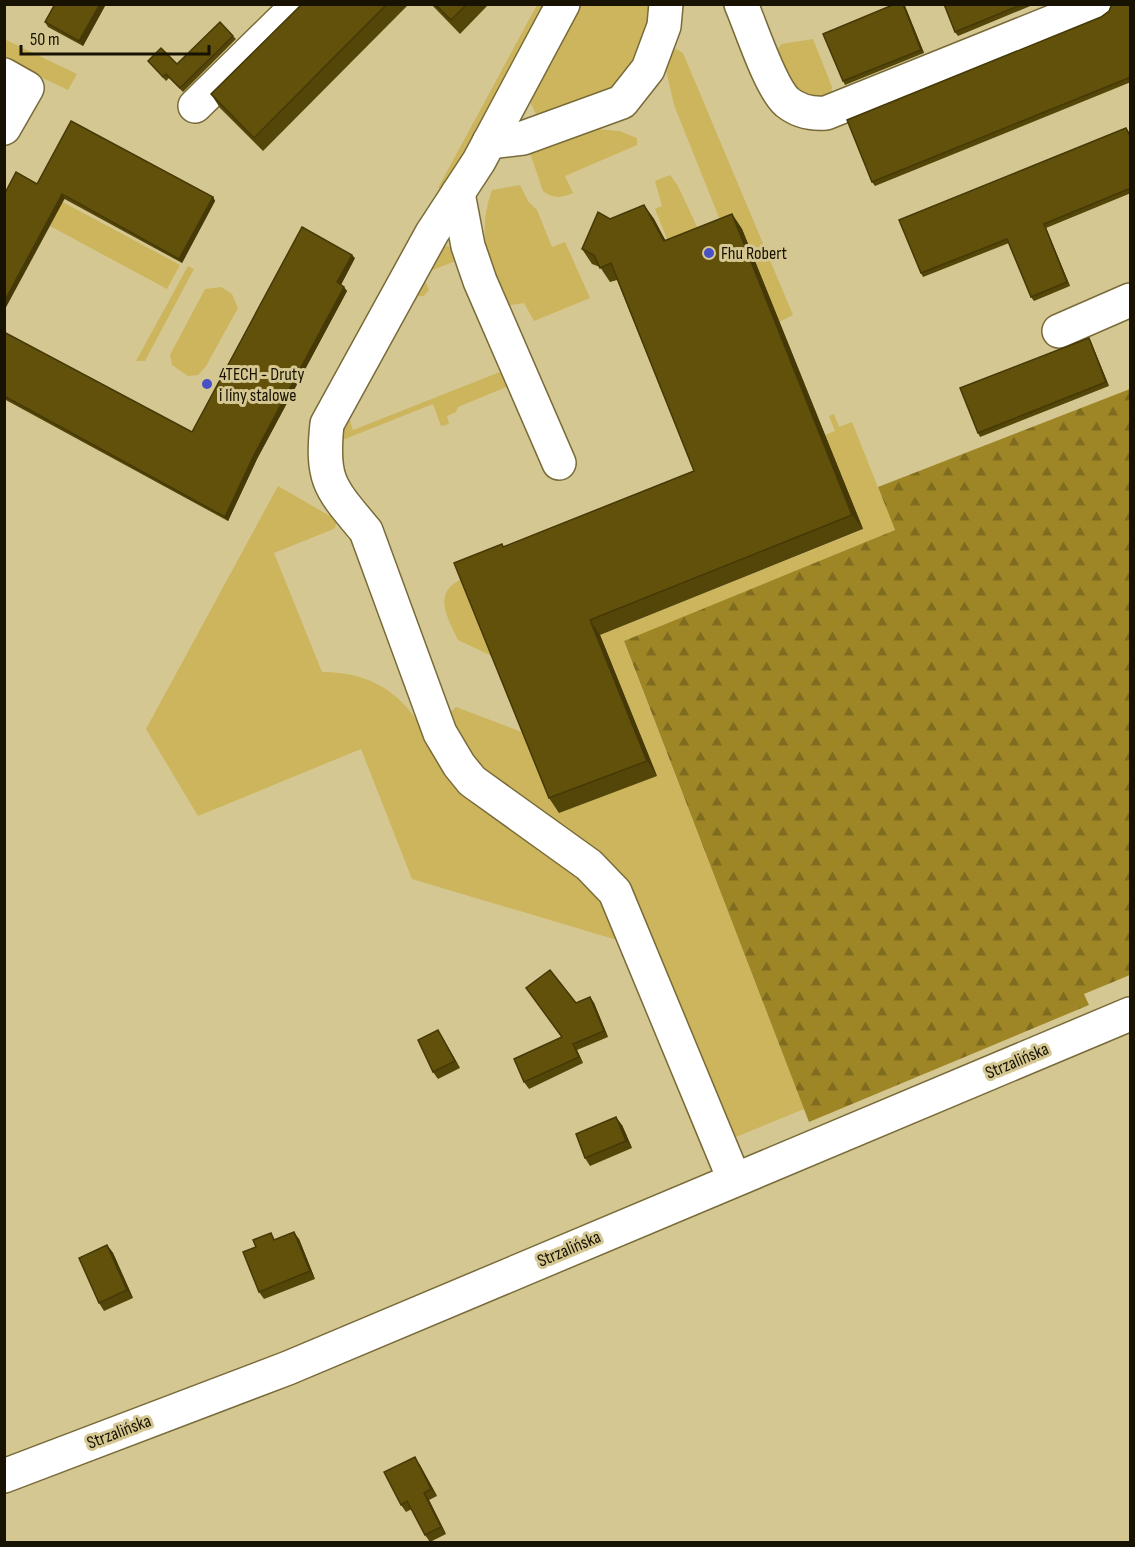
<svg xmlns="http://www.w3.org/2000/svg" width="1135" height="1547" font-family="'Sofia Sans Condensed',sans-serif">
	<defs>
		<pattern id="forest-firs" width="22" height="20" patternUnits="userSpaceOnUse" patternTransform="scale(1.5)"><rect width="22" height="20" fill="#9e8626"/><path d="M5 1l3.5 6h-7zM16 11l3.5 6h-7z" fill="#806c1e"/></pattern>
	</defs>
	<rect width="100%" height="100%" fill="#d5c792"/>
	<!-- green -->
	<g fill="#ccb55d">
		<polygon points="537,5 551,5 466,163 441,189 438,188"/>
		<polygon points="571,5 653,5 640,58 604,97 538,118 525,92"/>
		<polygon points="813,39 832,87 831,94 816,99 799,95 775,54 781,44"/>
		<polygon points="6,40 77,74 68,90 5,60"/>
		<polygon points="676,49 683,53 793,315 779,322 726,235 674,105 664,61 668,51"/>
		<path d="M586 128 619 131 637 138V145L565 176 573 193C562 198 553 199 543 191L529 150Z"/>
		<polygon points="670,175 678,186 705,244 674,256 655,209 662,206 655,181"/>
		<path d="M520 185 528 201 537 210 552 247 565 242 590 298 534 321 524 303 504 306C489 262 476 236 492 190Z"/>
		<polygon points="61,201 180,265 167,289 50,226"/>
		<polygon points="440,245 450,247 461,259 422,274 429,290 424,296 416,296 411,288 430,253"/>
		<polygon points="188,266 194,269 145,361 136,361"/>
		<polygon points="221,287 232,294 238,308 206,366 198,375 188,376 172,365 170,355 205,289"/>
		<polygon points="505,370 511,385 458,407 456,412 447,416 449,424 441,426 433,404 335,443 347,412 353,430"/>
		<polygon points="834,414 839,427 852,422 895,530 624,642 804,1109 731,1139 633,897 475,770 448,715 456,707 527,734 657,776 600,635 862,530 825,435 835,431 829,416"/>
		<path d="M278 486 337 520 335 528 331 530 274 553 322 672C369 672 403 692 425 734L601 890 710 1148 702 1150 617 940 412 879 361 749 198 816 146 729Z"/>
		<path d="M464 578 496 658 458 640C447 616 431 592 464 578Z"/>
	</g>
	<!-- forest -->
	<polygon fill="url(#forest-firs)" points="1130,389 1130,975 1084,994 1089,1005 809,1122 624,641 895,530 878,487"/>
	<g fill="none" stroke-linecap="round" stroke-linejoin="round">
		<!-- minor casing -->
		<g stroke="#796b39" stroke-width="36">
			<g id="minor">
				<path d="M563 4 479 161 432 233 327 424C321 481 330 488 366 531L440 733 459 765 472 781 589 865 615 892 734 1179"/>
				<path d="M741 4C751 27 770 87 787 102 799 112 812 114 826 113L1097 4"/>
				<polyline points="4,75 27,88 4,128"/>
				<polyline points="195,106 299,4"/>
				<polyline points="489,142 523,138 622,102 648,69 664,26 666,4"/>
				<polyline points="458,193 468,246 480,281 559,463"/>
				<polyline points="1059,331 1130,300"/>
				<polyline points="4,1476 288,1368 1130,1014"/>
			</g>
		</g>
		<!-- minor -->
		<use href="#minor" stroke="#fff" stroke-width="33"/>
	</g>
	<!-- wall -->
	<g fill="#544609">
		<polygon points="55,4 106,4 83,46 48,27 45,22"/>
		<polygon points="302,4 409,4 263,151 220,108 211,94"/>
		<polygon points="431,4 489,4 460,34"/>
		<polygon points="944,4 1035,4 958,36 955,32"/>
		<polygon points="1131,4 1131,82 875,186 872,182 1109,11"/>
		<polygon points="905,6 924,53 845,85 843,81"/>
		<polygon points="233,36 236,39 183,92 169,78 166,81 148,61 177,64"/>
		<polygon points="1126,128 1131,135 1131,193 1046,228 1070,286 1034,301 1031,297 1009,243 923,277 921,273"/>
		<polygon points="37,184 213,197 215,201 182,263"/>
		<polygon points="644,205 654,219 665,241 732,214 742,229 863,529 600,635 657,776 559,813 549,798 502,544 504,547 694,471 617,280 610,282 600,267 592,264 582,249 610,219"/>
		<polygon points="355,258 341,285 347,291 257,459 228,521 4,399 4,332 192,432"/>
		<polygon points="1091,342 1109,386 980,437 978,433"/>
		<polygon points="590,997 594,1003 608,1037 577,1050 583,1063 529,1089 524,1082 562,1037 576,1003"/>
		<polygon points="438,1030 460,1068 438,1079 433,1072"/>
		<polygon points="622,1125 632,1148 590,1166 585,1158"/>
		<polygon points="276,1239 299,1239 315,1279 264,1299 259,1292"/>
		<polygon points="107,1245 113,1253 133,1298 104,1311 99,1303"/>
		<polygon points="420,1465 437,1496 429,1500 446,1534 430,1542 425,1535 412,1509 406,1512 401,1505"/>
	</g>
	<!-- shaded-wall -->
	<g fill="#453907">
		<polygon points="100,4 106,4 83,46 79,41"/>
		<polygon points="903,4 905,6 924,53 921,50"/>
		<polygon points="62,194 65,198 4,311 4,302"/>
		<polygon points="213,197 215,201 182,263 179,259"/>
		<polygon points="644,205 654,219 674,256 664,241"/>
		<polygon points="732,214 742,229 863,529 852,515"/>
		<polygon points="1044,224 1046,228 1070,286 1067,282"/>
		<polygon points="352,255 355,258 340,286 337,282"/>
		<polygon points="344,287 347,291 257,459 228,521 225,517 254,455"/>
		<polygon points="1089,338 1091,342 1109,386 1106,382"/>
		<polygon points="590,620 600,635 657,776 647,761"/>
		<polygon points="590,997 594,1003 608,1037 604,1031"/>
		<polygon points="438,1030 443,1038 460,1068 455,1061"/>
		<polygon points="573,1044 577,1050 583,1063 579,1057"/>
		<polygon points="616,1117 622,1125 632,1148 626,1141"/>
		<polygon points="294,1232 299,1239 315,1279 310,1271"/>
		<polygon points="107,1245 113,1253 133,1298 127,1290"/>
		<polygon points="415,1457 420,1465 437,1496 431,1489"/>
		<polygon points="424,1493 429,1500 446,1534 441,1527"/>
	</g>
	<!-- building -->
	<g fill="#62510a" stroke="#453907" stroke-width="1.5">
		<polygon points="55,4 100,4 79,41 45,22"/>
		<polygon points="302,4 387,4 254,138 211,94"/>
		<polygon points="435,4 467,4 451,20"/>
		<polygon points="895,4 903,4 921,50 843,81 823,34"/>
		<polygon points="944,4 1023,4 955,32"/>
		<polygon points="1112,4 1131,4 1131,77 872,182 847,120 1101,17 1109,11"/>
		<polygon points="220,22 233,36 180,88 166,74 163,77 148,61 161,48 177,64"/>
		<polygon points="71,121 213,197 179,259 62,194 4,302 4,191 6,191 16,172 37,184"/>
		<polygon points="1126,128 1131,138 1131,188 1044,224 1067,282 1031,297 1007,239 921,273 899,220"/>
		<polygon points="644,205 664,241 732,214 852,515 590,620 647,761 549,798 454,563 502,544 503,547 694,471 611,263 600,268 594,255 582,249 598,212 610,219"/>
		<polygon points="302,227 352,255 337,282 344,287 254,455 225,517 4,396 4,332 192,432"/>
		<polygon points="1089,338 1106,382 978,433 960,388"/>
		<polygon points="550,970 576,1003 590,997 604,1031 573,1044 579,1057 524,1082 514,1059 562,1037 526,988"/>
		<polygon points="438,1030 455,1061 433,1072 418,1040"/>
		<polygon points="616,1117 626,1141 585,1158 576,1134"/>
		<polygon points="294,1232 310,1271 259,1292 243,1252 256,1247 253,1240 271,1233 274,1240"/>
		<polygon points="107,1245 127,1290 99,1303 79,1258"/>
		<polygon points="415,1457 431,1489 424,1493 441,1527 425,1535 407,1501 401,1505 384,1472"/>
	</g>
	<!-- markers -->
	<g fill="#4750c5" stroke="#d5c792" stroke-width="2">
		<circle cx="709" cy="253" r="6"/>
		<circle cx="207" cy="384" r="6"/>
	</g>
	<g text-anchor="middle" dominant-baseline="central" stroke-width="6" stroke-linejoin="round" paint-order="stroke">
		<!-- poi labels -->
		<g font-size="18" fill="#171201" stroke="#d5c792" text-anchor="start">
			<text x="721" y="253">Fhu Robert</text>
			<text x="219" y="374">4TECH - Druty<tspan x="219" dy="21">i liny stalowe</tspan></text>
		</g>
		<!-- street labels -->
		<g font-size="18" fill="#171201" stroke="#d5c792">
			<text transform="translate(1017 1061) rotate(-23)">Strzalińska</text>
			<text transform="translate(569 1249) rotate(-23)">Strzalińska</text>
			<text transform="translate(119 1432) rotate(-21)">Strzalińska</text>
		</g>
	</g>
	<!-- border -->
	<rect width="1135" height="1547" fill="none" stroke="#171201" stroke-width="12"/>
	<!-- scale -->
	<path d="M21 45v9h188v-9" fill="none" stroke="#171201" stroke-width="3"/>
	<text x="30" y="45" font-size="18" fill="#171201" stroke="#d5c792" stroke-width="4.5" paint-order="stroke">50 m</text>
</svg>
